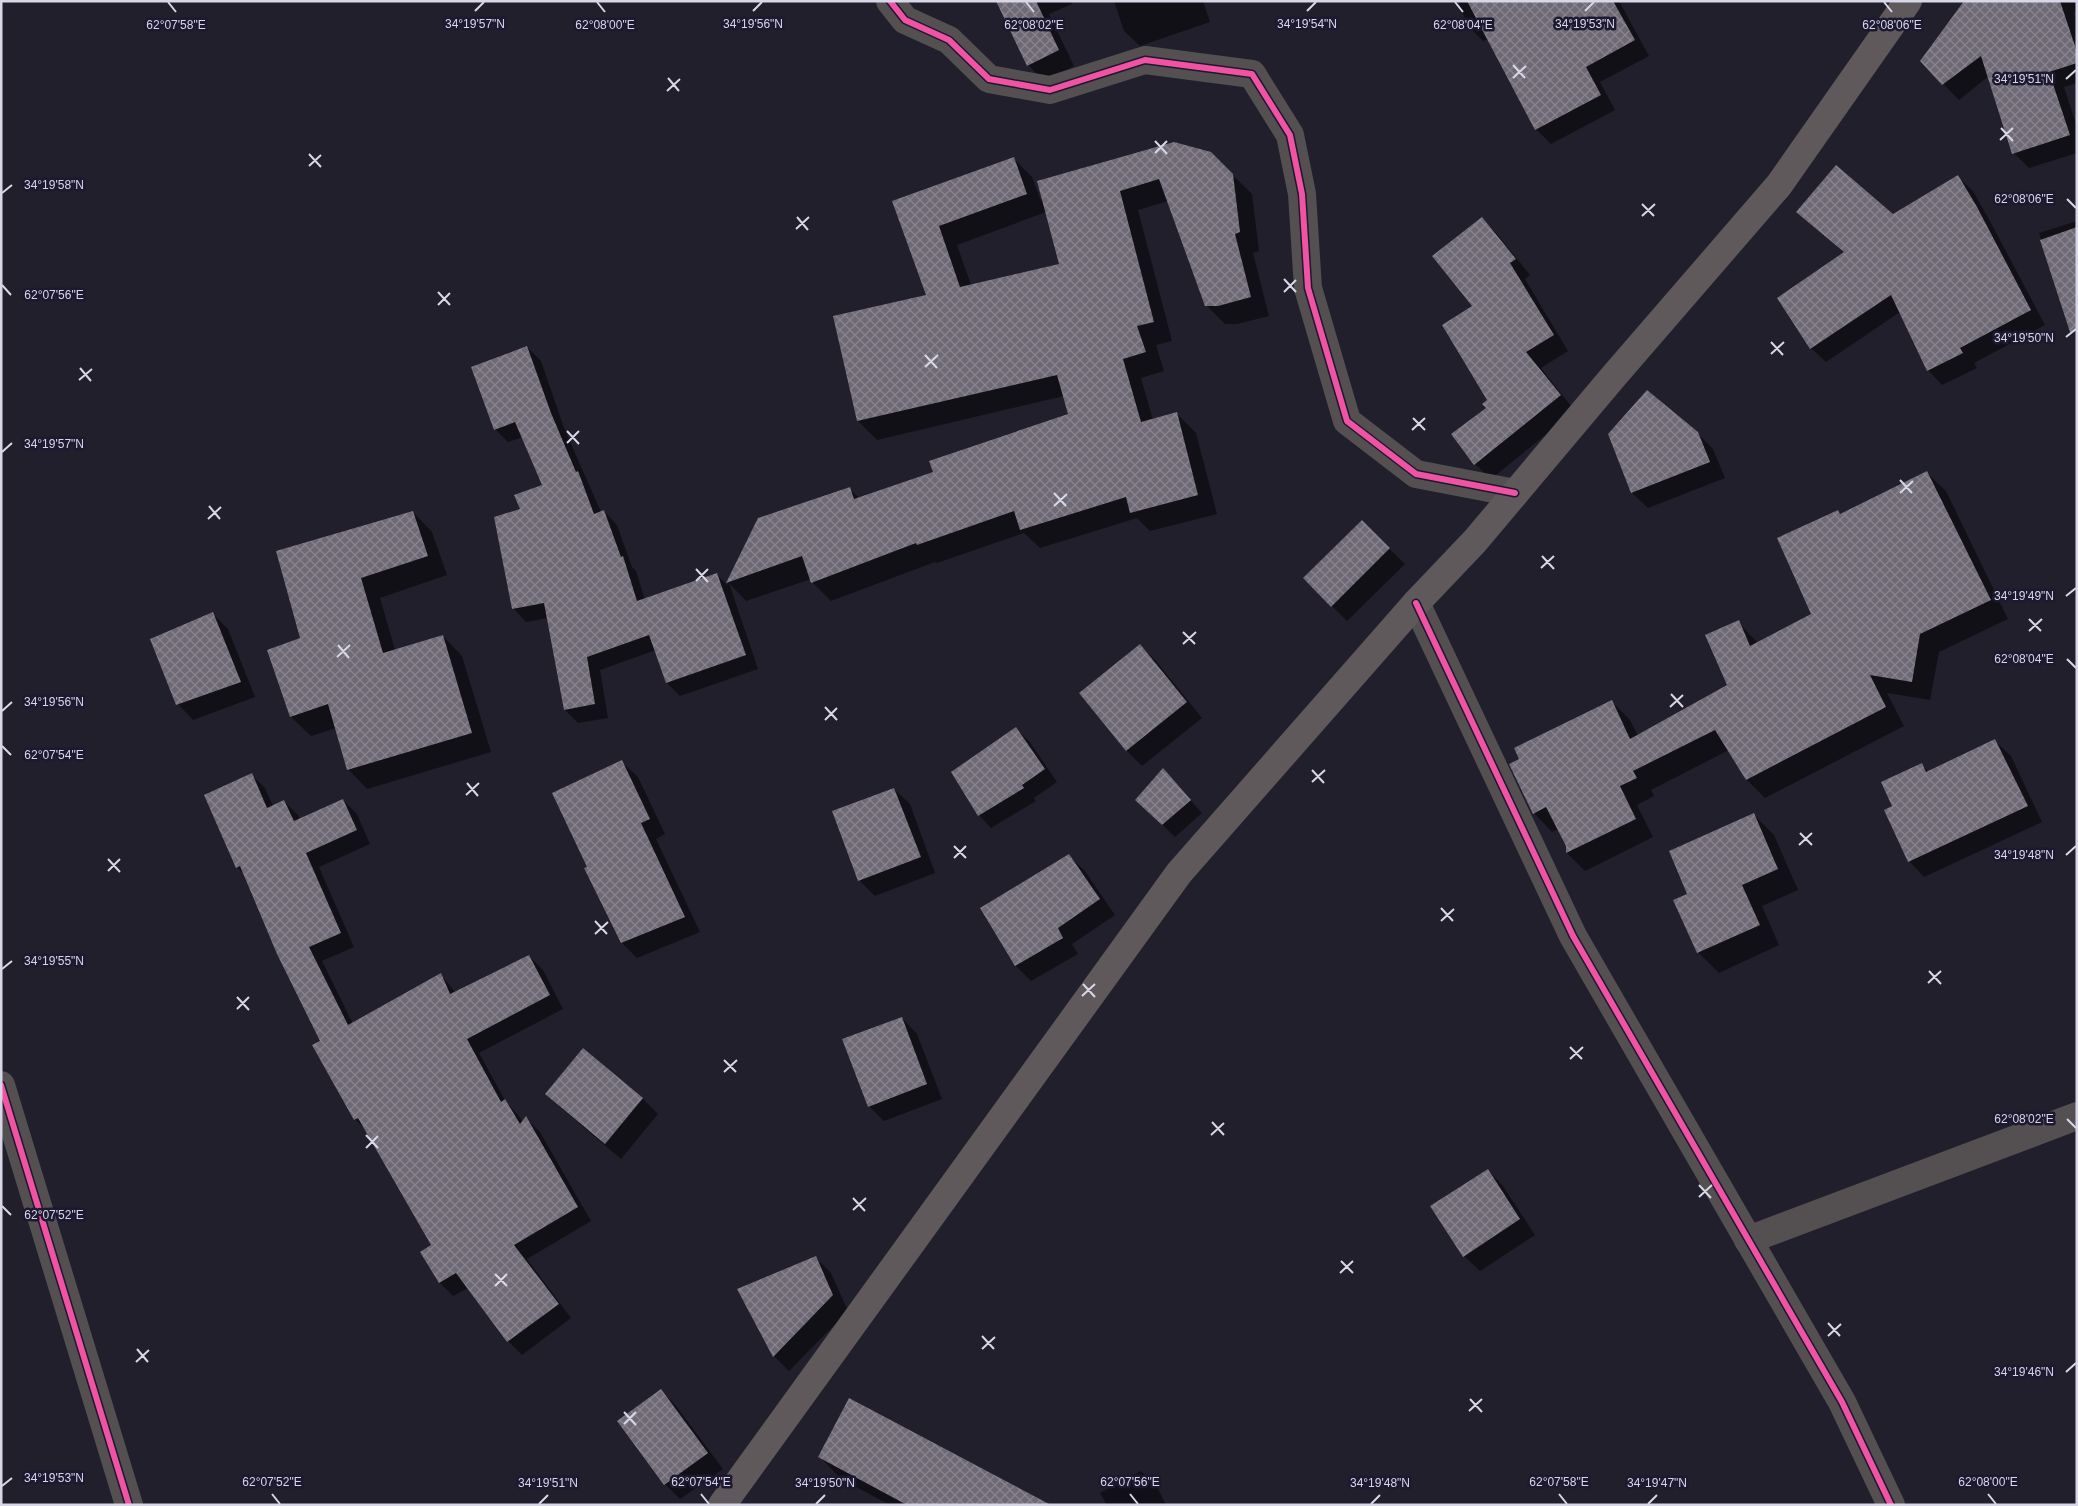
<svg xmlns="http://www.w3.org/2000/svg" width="2078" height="1506" font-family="Helvetica,sans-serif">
	<defs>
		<pattern id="building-cross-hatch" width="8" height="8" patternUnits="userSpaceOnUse" patternTransform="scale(1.25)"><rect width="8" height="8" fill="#6e6975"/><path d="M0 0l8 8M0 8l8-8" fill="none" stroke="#89858f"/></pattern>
	</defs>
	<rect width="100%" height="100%" fill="#201f2b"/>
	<!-- shadow -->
	<g fill="#0007" fill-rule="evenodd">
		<polygon points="997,1 1071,1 1072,4 1049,14 1074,66 1044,81 1028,65"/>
		<polygon points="1114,1 1203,1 1210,22 1140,46 1124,31"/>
		<polygon points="1458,1 1619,1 1649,56 1600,82 1615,110 1551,144 1536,129 1489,39 1483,41 1468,26"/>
		<polygon points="1965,1 2077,1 2077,12 2074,13 2077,23 2077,83 2064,87 2077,127 2077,153 2029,168 2014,153 1989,76 1959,100 1921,61"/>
		<path d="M1210 153 1252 194 1259 251 1253 253 1269 316 1237 324H1225L1206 305 1168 201 1138 210 1172 341 1156 345 1164 371 1141 378 1153 420 1177 414 1196 433 1217 514 1150 531 1137 518 1040 548 1024 533 937 563 935 562 831 601 812 582 811 579 746 601 729 583 758 669 680 696 667 683 656 650 600 670 608 718 578 723 565 710 548 618 526 622 513 608 521 510 543 485 523 437 508 442 495 429 527 347 541 361 564 428 601 512 604 511 617 525 632 567 636 571 645 600 717 575 727 585 759 519 850 489 859 498 934 472 1070 415 1064 396 877 440 858 421 928 296 894 202 1013 158 1032 177 1041 201ZM1046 212 1060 265 971 285 957 245Z"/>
		<polygon points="1958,177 1973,191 1991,223 2045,325 1974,363 1977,368 1942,385 1928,370 1900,312 1826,362 1811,348 1845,253 1798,212 1893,216"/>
		<polygon points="1482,218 1497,234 1530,275 1525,279 1568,351 1541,368 1575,411 1491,479 1475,464 1489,400 1474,306"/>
		<polygon points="2077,221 2077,319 2062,304 2039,233"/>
		<polygon points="1697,433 1713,449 1725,478 1648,508 1632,493 1610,434"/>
		<polygon points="1927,473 1946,491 2008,619 1939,652 1930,700 1887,693 1904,726 1765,798 1747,780 1729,750 1651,790 1654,796 1637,805 1653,837 1585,871 1567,853 1567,846 1558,829 1552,832 1534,813 1612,702 1630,720 1638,736 1729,686 1738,622 1758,643 1812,614 1838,511 1841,515"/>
		<polygon points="413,512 432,532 447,575 380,598 395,650 443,636 462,656 491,752 367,789 348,769 336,728 311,736 291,717 301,639"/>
		<polygon points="1362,522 1405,564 1347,621 1304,578"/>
		<polygon points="213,614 228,629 255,697 193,720 178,704"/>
		<polygon points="1140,645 1156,661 1202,718 1142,766 1127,751 1081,693"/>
		<polygon points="1016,729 1029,741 1057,782 1034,798 1036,801 991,828 979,815"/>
		<polygon points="1995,741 2011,756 2042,822 1924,877 1909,861 1893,807 1922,765 1929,772"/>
		<polygon points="622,762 638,777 665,834 656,839 700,932 637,958 622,943 589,867"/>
		<polygon points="1163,770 1202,813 1175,837 1149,812"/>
		<polygon points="252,775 265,788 273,806 284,801 298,815 300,820 343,800 357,814 370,844 319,867 354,947 322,961 353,1024 441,975 456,993 529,956 543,970 563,1009 479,1053 506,1102 518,1115 523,1122 526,1118 540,1132 591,1221 527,1259 571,1318 522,1355 508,1341 468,1288 453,1296 440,1283 432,1246 367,1131 355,1119 246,876 237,867"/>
		<polygon points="894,789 910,804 935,873 875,896 859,880"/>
		<polygon points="1754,815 1774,835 1798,890 1762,906 1779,945 1719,973 1698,952 1689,894"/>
		<polygon points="1069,856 1085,871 1115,915 1072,944 1078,954 1031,981 1016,966 982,908"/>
		<polygon points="902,1018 917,1034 942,1099 884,1121 869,1106"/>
		<polygon points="584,1050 643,1099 658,1114 621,1159 562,1109 546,1094"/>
		<polygon points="1488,1170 1503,1186 1535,1235 1480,1271 1464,1256"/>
		<polygon points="816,1258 831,1273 848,1311 789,1371 774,1356 739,1290"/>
		<polygon points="661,1390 676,1406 723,1469 680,1499 665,1484"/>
		<polygon points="820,1457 1044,1505 890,1505 841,1479"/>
		<polygon points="1141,1471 1157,1487 1166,1505 1107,1505 1100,1493"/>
	</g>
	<!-- building -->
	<g fill="url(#building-cross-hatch)">
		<polygon points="996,1 1036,1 1059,50 1027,66"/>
		<polygon points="1467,1 1613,1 1635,40 1586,67 1601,95 1535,130"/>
		<polygon points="1964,1 2060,1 2077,52 2077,63 2049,72 2070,135 2012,154 1981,56 1942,85 1920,61"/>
		<polygon points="1174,142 1211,152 1233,174 1240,232 1235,234 1251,297 1218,306 1205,306 1159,179 1120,191 1154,322 1137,326 1146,352 1123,359 1141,422 1177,412 1198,495 1130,513 1126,497 1020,530 1014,511 917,545 916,543 811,583 802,556 726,583 758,518 850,487 854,499 933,472 929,461 1068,414 1057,375 857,421 833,316 926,295 892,201 1014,157 1027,194 939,226 960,287 1059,264 1037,181"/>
		<polygon points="1836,165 1893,214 1958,175 1977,207 2031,310 1960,348 1963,353 1927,371 1891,295 1810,349 1777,298 1844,252 1796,212"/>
		<polygon points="1482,217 1516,259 1510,263 1554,335 1526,352 1561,395 1474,465 1451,434 1486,408 1482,404 1487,400 1442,325 1472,306 1432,256"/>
		<polygon points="2077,227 2077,331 2070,332 2040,240"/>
		<polygon points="527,346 551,413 576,472 578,471 594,514 604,510 621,557 623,556 637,601 717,573 746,655 666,683 649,635 587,657 595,704 564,710 544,603 512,609 494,517 520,509 514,495 542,485 515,422 494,430 471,367"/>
		<polygon points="1647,390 1698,432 1710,462 1631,493 1608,434"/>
		<polygon points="1927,471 1991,600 1920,634 1912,682 1870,675 1886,707 1746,780 1715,730 1633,771 1637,778 1620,786 1636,819 1566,853 1566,846 1546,807 1533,814 1509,764 1519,759 1514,748 1612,700 1630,739 1727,685 1705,635 1739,620 1750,646 1811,614 1777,538 1838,510 1840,514"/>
		<polygon points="413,511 428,556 361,578 383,653 443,635 472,733 347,770 328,704 290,717 267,650 300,638 276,551"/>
		<polygon points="1362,520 1390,548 1331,607 1303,578"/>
		<polygon points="213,612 241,682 176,705 150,639"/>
		<polygon points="1140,644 1187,702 1126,751 1079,693"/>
		<polygon points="1016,727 1045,769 1022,785 1024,788 978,816 951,772"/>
		<polygon points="1995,739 2028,806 1908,862 1884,810 1892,806 1881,782 1922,763 1926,772"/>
		<polygon points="622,760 650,819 641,823 685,917 621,943 584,868 587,867 552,793"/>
		<polygon points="1163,768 1191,800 1162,825 1135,800"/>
		<polygon points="252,773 267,808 284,800 294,821 343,799 357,830 306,853 341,933 309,947 348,1025 441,973 450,994 529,955 550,995 467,1039 501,1102 505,1099 520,1124 526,1116 578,1207 514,1245 559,1304 507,1342 456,1273 439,1283 420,1252 431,1245 358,1118 354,1120 312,1045 320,1041 277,954 240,866 236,868 204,795"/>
		<polygon points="894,788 921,857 858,881 832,811"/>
		<polygon points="1754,813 1778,869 1742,885 1760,925 1697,953 1673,900 1687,894 1669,851"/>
		<polygon points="1069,854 1100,899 1058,928 1063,938 1015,966 980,908"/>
		<polygon points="902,1017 927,1084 868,1107 842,1039"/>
		<polygon points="583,1048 643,1098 605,1144 545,1094"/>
		<polygon points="1488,1169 1520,1219 1463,1257 1430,1206"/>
		<polygon points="816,1256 833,1295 773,1357 737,1289"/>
		<polygon points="661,1389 708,1453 664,1485 617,1421"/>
		<polygon points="849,1398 1051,1505 907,1505 818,1457"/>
	</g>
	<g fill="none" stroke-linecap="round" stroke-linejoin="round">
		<!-- minor -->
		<g stroke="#544f50" stroke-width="28">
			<polyline points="890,1 905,20 949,40 989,79 1050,90 1145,60 1252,74 1290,135 1302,194 1308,288 1347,421 1416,474 1515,493"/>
			<polyline points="1416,603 1573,936 1842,1402 1891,1505"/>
			<polyline points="1,1085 129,1505"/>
			<polyline points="1748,1240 2077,1116"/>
		</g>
		<!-- major -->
		<polyline stroke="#5f595b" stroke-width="28" points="722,1505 1179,873 1416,603 1475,541 1613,377 1779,185 1908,1"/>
		<!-- cycleway casing -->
		<g stroke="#1c1931" stroke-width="9">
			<g id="cycleway">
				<polyline points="890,1 905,20 949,40 989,79 1050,90 1145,60 1252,74 1290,135 1302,194 1308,288 1347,421 1416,474 1515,493"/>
				<polyline points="1416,603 1573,936 1842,1402 1891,1505"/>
				<polyline points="1,1085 129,1505"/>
			</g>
		</g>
		<!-- cycleway -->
		<use href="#cycleway" stroke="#f153a3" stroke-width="6"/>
	</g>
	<!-- ticks -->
	<path fill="none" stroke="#d8d7e8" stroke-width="2" d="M168 2 176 12M597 2 605 12M1026 2 1034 12M1455 2 1463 12M1884 2 1892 12M475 11 484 2M753 11 762 2M1307 11 1316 2M1585 11 1594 2M1513 65 1525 78M668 78 679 91M1513 78 1526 66M2066 79 2076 70M667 91 680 79M2001 128 2013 141M2000 140 2013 128M1155 141 1167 154M1155 153 1167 141M309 154 321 167M309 166 321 155M2 193 12 185M2067 199 2076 208M1642 204 1654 216M1642 216 1655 204M797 217 808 230M796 229 809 217M1284 279 1296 292M2 285 11 295M438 292 450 305M1284 292 1296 280M438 305 450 293M2066 337 2076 329M1771 342 1783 355M1771 354 1784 342M925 355 937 368M925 367 938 355M80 368 91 381M79 380 92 369M1413 418 1425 430M1412 430 1425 418M567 431 579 444M567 443 579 431M2 452 12 443M1900 480 1912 493M1054 493 1066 506M1900 493 1913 481M209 506 220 519M1054 506 1067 494M208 519 221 507M1542 556 1554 569M1541 568 1554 556M696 569 708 582M696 581 708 569M2066 596 2076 588M2029 619 2041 631M2029 631 2042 619M1183 632 1195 644M1183 644 1196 632M338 645 349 658M337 657 350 645M2067 659 2076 668M1671 694 1683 707M825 707 837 720M1670 707 1683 695M2 711 12 702M825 720 837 708M2 746 11 755M1312 770 1324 783M1312 782 1325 770M467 783 478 796M466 795 479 783M1800 833 1812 845M1799 845 1812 833M954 846 966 858M2066 855 2076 846M954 858 966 846M108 859 120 872M108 871 120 859M1441 908 1453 921M595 921 607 934M1441 921 1454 909M595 934 608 922M2 969 12 961M1929 971 1941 984M1928 983 1941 971M1083 984 1095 997M1082 996 1095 984M237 997 249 1010M237 1009 249 997M1570 1047 1582 1059M1570 1059 1583 1047M724 1060 736 1072M724 1072 737 1060M2067 1119 2076 1128M1212 1122 1224 1135M366 1135 378 1148M1211 1135 1224 1123M366 1148 378 1136M1699 1185 1711 1198M1699 1197 1712 1185M853 1198 865 1211M2 1206 11 1215M853 1210 866 1198M1341 1261 1353 1273M1340 1273 1353 1261M495 1274 507 1286M495 1286 507 1274M1828 1323 1840 1336M982 1336 994 1349M1828 1336 1841 1324M137 1349 148 1362M982 1349 995 1337M136 1362 149 1350M2066 1372 2076 1363M1470 1399 1482 1412M1469 1411 1482 1399M624 1412 636 1425M624 1424 636 1412M2 1486 12 1478M272 1494 280 1504M701 1494 709 1504M1130 1494 1138 1504M1559 1494 1567 1504M1988 1494 1996 1504M539 1504 548 1495M816 1504 825 1495M1371 1504 1380 1495M1648 1504 1657 1495"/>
	<g font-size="12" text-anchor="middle" fill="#d8d7e8" stroke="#1c1931" stroke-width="5" stroke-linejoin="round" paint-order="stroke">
		<text x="475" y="28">34°19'57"N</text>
		<text x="753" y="28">34°19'56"N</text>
		<text x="1307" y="28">34°19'54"N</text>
		<text x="1585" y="28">34°19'53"N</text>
		<text x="1034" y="29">62°08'02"E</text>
		<text x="1463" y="29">62°08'04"E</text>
		<text x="1892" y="29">62°08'06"E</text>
		<text x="176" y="29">62°07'58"E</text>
		<text x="605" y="29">62°08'00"E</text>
		<text x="2024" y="83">34°19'51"N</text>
		<text x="54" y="189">34°19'58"N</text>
		<text x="2024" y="203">62°08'06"E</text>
		<text x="54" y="299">62°07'56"E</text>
		<text x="2024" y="342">34°19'50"N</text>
		<text x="54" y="448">34°19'57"N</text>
		<text x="2024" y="600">34°19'49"N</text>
		<text x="2024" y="663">62°08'04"E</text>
		<text x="54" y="706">34°19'56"N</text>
		<text x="54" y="759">62°07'54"E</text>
		<text x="2024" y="859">34°19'48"N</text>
		<text x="54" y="965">34°19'55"N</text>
		<text x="2024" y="1123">62°08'02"E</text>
		<text x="54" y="1219">62°07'52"E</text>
		<text x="2024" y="1376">34°19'46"N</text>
		<text x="54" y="1482">34°19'53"N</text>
		<text x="272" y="1486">62°07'52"E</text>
		<text x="701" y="1486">62°07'54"E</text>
		<text x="1130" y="1486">62°07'56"E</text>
		<text x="1559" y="1486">62°07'58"E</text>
		<text x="1988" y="1486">62°08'00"E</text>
		<text x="548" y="1487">34°19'51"N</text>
		<text x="825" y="1487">34°19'50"N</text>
		<text x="1380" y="1487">34°19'48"N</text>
		<text x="1657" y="1487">34°19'47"N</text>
	</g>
	<!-- border -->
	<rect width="2078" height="1506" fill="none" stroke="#d8d7e8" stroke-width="5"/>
</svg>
